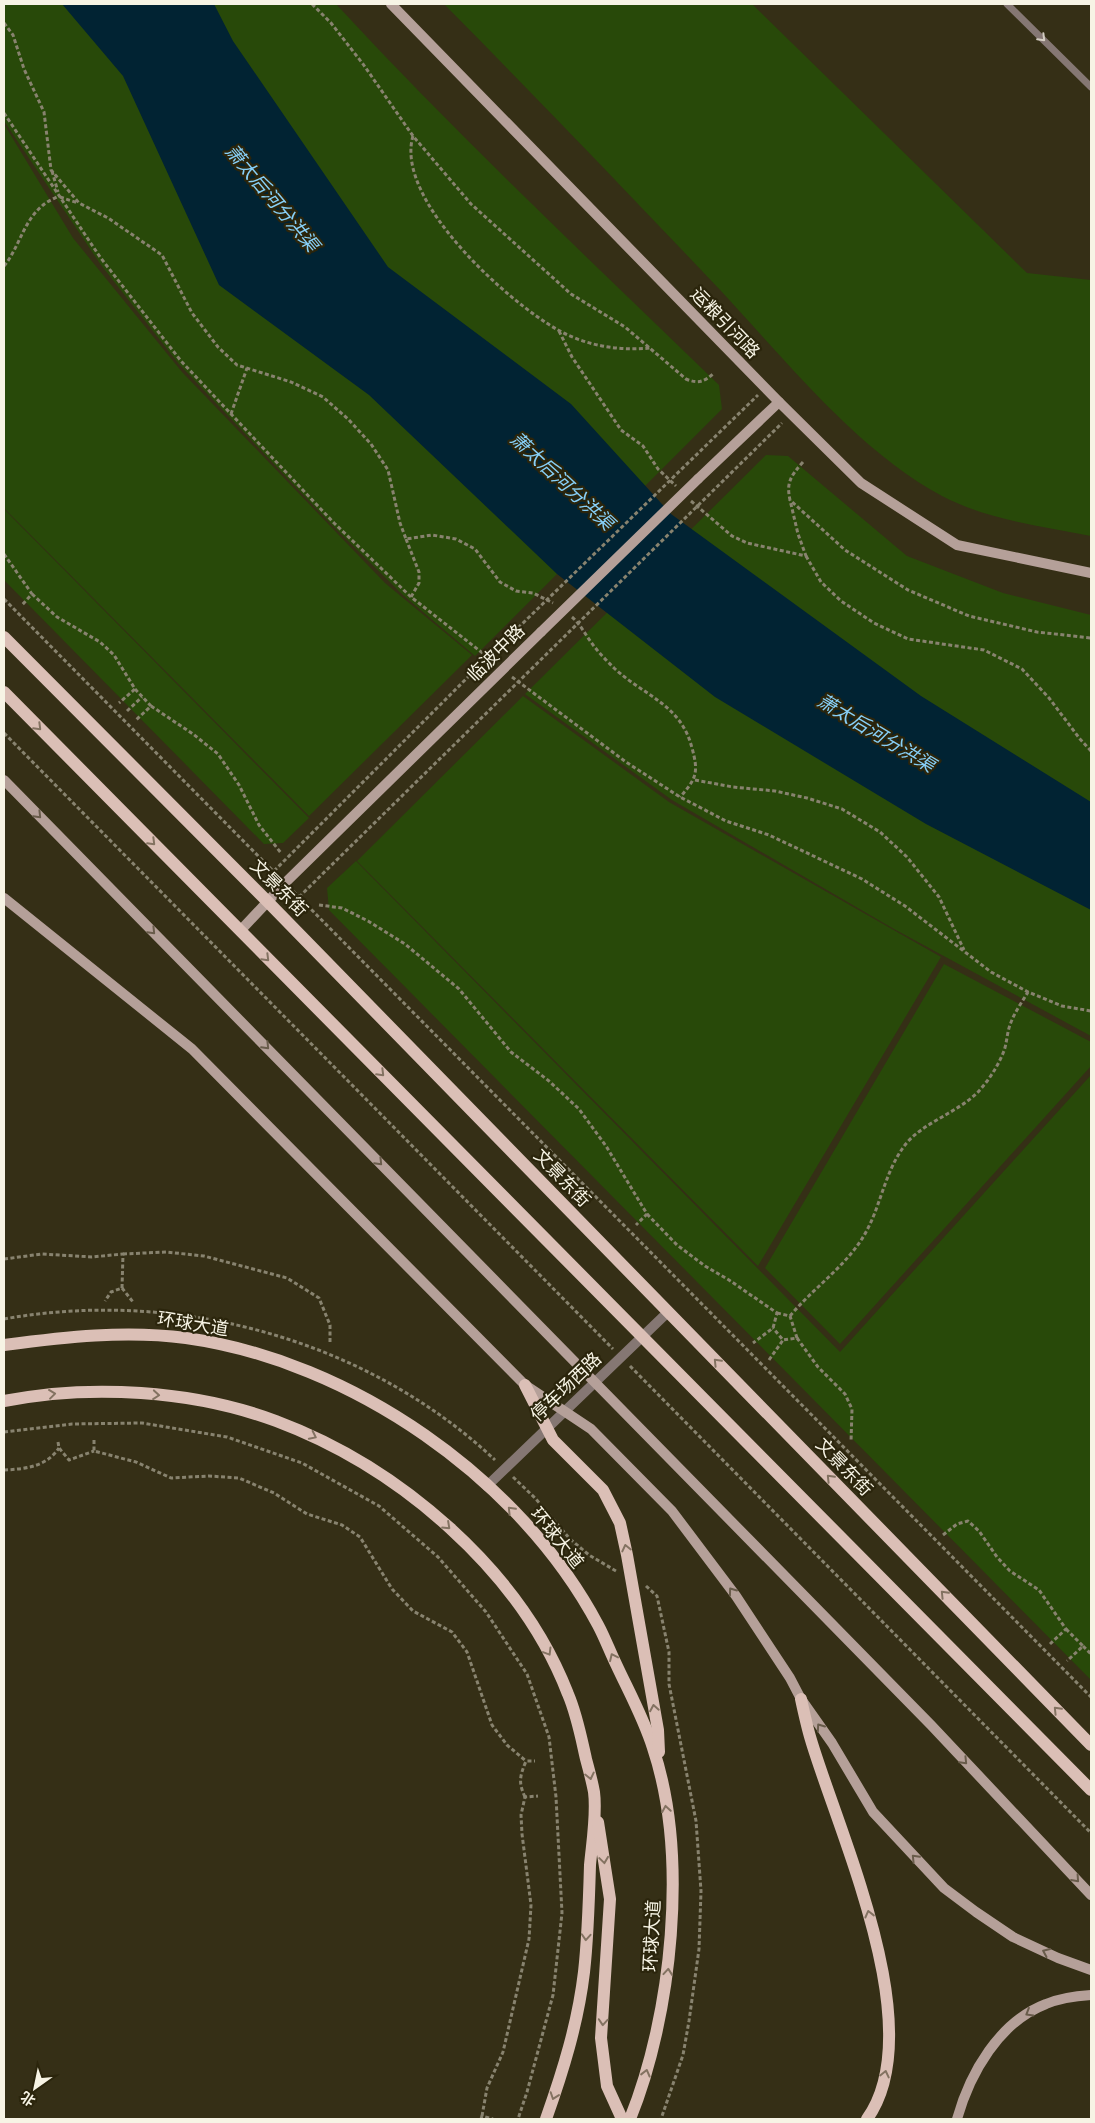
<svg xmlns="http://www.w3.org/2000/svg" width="1095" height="2123" font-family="Helvetica,'Noto Sans SC',sans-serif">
	<rect width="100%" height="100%" fill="#352f16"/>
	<!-- green -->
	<g fill="#284909">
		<path d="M4 4H336C458 136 590 260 719 385L722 409 475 656 403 595 332 525 179 364 101 265 4 121Z"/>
		<path d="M444 4H752L1027 273 1091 280V536C1041 526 988 520 942 496 859 452 786 361 722 292 630 195 538 99 444 4Z"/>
		<polygon points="4,124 73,238 182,372 385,583 472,655 309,816 4,508"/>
		<polygon points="766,455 788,456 907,556 1003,593 1091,615 1091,1036 894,929 672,800 525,694"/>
		<polygon points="4,509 309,818 283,843 264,844 4,580"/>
		<polygon points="523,696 669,802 941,957 758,1266 357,861"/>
		<polygon points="356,861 840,1352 1091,1075 1091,1680 329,910 327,888"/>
		<polygon points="944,964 1091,1042 1091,1066 840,1344 765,1268"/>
	</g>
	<!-- water -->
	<polygon fill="#012333" points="62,4 214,4 233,41 388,267 571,404 671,514 921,696 1091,802 1091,910 926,824 715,697 557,574 369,395 219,285 123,76"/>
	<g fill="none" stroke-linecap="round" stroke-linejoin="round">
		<!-- path -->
		<g stroke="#88836f" stroke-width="3" stroke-dasharray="4 2.5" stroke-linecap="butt">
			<path d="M312 4 331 23 363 64 413 136 471 204 571 294 625 327 686 379C698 384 704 382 714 373"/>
			<polyline points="4,23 13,35 24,69 44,112 51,170 79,203 108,218 162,255 192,313 218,347 237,365 291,382 323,397 348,419 371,444 388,470 400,523 406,539 432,535 456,539 475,549 500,582 516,591 533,593 553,603"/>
			<polyline points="4,113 100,257 181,361 334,523 411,597 494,662"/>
			<path d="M413 136C394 200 508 302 558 330 587 346 618 351 650 348"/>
			<polyline points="52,171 58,192"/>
			<polyline points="60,197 78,203"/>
			<path d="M4 266C19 248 23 222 42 206 46 202 53 199 59 196"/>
			<polyline points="559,331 572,357 621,430 643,446 658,469 676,486"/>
			<polyline points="231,414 247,368"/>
			<path d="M803 462C791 476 786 482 790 500L845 550 908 590 969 616 1037 632 1091 638"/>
			<polyline points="691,501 732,536 747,543 806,556 798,534 790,500"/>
			<polyline points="406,539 419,572 419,583 411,597"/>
			<polyline points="4,554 32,594 22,605"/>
			<polyline points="806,556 821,582 841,601 874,623 908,639 984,650 1022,669 1049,698 1080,739 1091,751"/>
			<polyline points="32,594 57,617 100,642 114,655 135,689 119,703"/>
			<polyline points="4,599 276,874"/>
			<path d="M572 617C580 624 585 634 591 642 597 651 606 660 614 668 644 696 681 704 692 748 699 773 696 779 680 797"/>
			<polyline points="512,677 626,762 680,797 726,821 769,835 862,879 905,906 991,972 1028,992 1062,1006 1091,1011"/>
			<polyline points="135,689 151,706 136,720"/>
			<polyline points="151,706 193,734 218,754 239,785 259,825 281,853"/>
			<polyline points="127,711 142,697"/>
			<polyline points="4,733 613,1349"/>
			<polyline points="695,780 733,787 775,791 807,798 842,809 880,832 907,857 939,897 964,950"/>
			<polyline points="274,871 488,657 758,395"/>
			<polyline points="293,891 1091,1697"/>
			<polyline points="299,897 782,423"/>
			<polyline points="319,905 342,908 368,921 405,944 459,989 511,1052 549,1081 579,1109 606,1146 647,1214 636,1225"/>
			<polyline points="647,1214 677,1245 705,1266 729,1280 777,1313 773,1328 753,1343"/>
			<polyline points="123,1254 166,1252 204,1256 287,1278 319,1298 330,1325 330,1343"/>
			<polyline points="4,1259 42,1254 92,1257 123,1254 122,1288 111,1292 105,1301"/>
			<polyline points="122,1288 133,1302"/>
			<polyline points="777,1313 790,1316 797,1338 783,1340"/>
			<path d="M790 1316C814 1287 848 1265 866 1232 881 1205 885 1171 905 1145 922 1123 957 1113 978 1092 989 1080 998 1066 1004 1051 1007 1042 1007 1033 1010 1025 1014 1013 1022 1002 1028 992"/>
			<path d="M4 1319C177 1288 366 1339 495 1460"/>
			<polyline points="797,1338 818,1367 845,1394 852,1409 851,1442"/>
			<polyline points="769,1360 783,1340 773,1328"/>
			<polyline points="630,1366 1091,1833"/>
			<polyline points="4,1432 72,1424 142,1423 227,1437 302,1463 379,1506 438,1557 486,1612 527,1674 549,1737 556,1797 562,1913 553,1995 527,2092 518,2119"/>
			<polyline points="94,1440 94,1451 136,1462 171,1478 209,1476 239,1478 274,1493 307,1514 342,1525 360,1537 392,1589 413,1611 452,1632 467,1652 492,1725 507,1745 526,1761"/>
			<polyline points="58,1442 59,1448 69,1460 94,1451"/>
			<path d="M4 1470C25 1469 46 1467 59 1448"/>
			<polyline points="513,1477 535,1498 570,1539 589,1555 616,1571"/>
			<polyline points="943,1535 957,1524 968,1521 979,1531 997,1557 1010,1571 1039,1590 1066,1629 1050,1644"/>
			<polyline points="646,1586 657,1596 669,1652 669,1684 696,1821 701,1891 699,1949 689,2021 683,2055 661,2119"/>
			<polyline points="1066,1629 1083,1646 1067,1661"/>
			<polyline points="1083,1646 1091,1654"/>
			<path d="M525 1797C518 1782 520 1776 526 1761H535"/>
			<polyline points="482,2116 487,2088 503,2052 529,1939 531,1905 522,1834 521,1815 525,1797 538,1796"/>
			<polyline points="481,2119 482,2116 493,2119"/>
		</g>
		<!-- lane -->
		<polyline stroke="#857773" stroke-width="7" points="1007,4 1091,87"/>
		<!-- street -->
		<polyline stroke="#857773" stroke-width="10" points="487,1486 668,1312"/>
		<!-- secondary -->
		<g stroke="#b5a099" stroke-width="10">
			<polyline points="391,4 779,402 861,483 957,545 1091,573"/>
			<polyline points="698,479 779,402"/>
			<polyline points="4,780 931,1725 1091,1895"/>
			<polyline points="4,898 192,1049 525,1385 591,1429 672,1511 736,1596 790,1678 801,1699 832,1743 873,1812 944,1888 976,1912 1013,1937 1058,1958 1091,1970"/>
			<polyline points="240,931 285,883 541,632"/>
			<path d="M957 2119C970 2073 999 2022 1046 2004 1060 1998 1076 1996 1091 1995"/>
		</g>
		<!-- primary -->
		<g stroke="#dbbfb6" stroke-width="12">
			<polyline points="4,637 267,901 1091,1745"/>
			<polyline points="4,692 1091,1790"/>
			<path d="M4 1345C65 1337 125 1330 186 1338 351 1361 520 1478 598 1625 605 1638 610 1652 616 1664 629 1692 644 1719 653 1748 689 1856 672 2015 630 2119"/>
			<polyline points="525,1385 553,1440 603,1490 620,1523 627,1555 658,1730 659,1752"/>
			<path d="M4 1401C90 1384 193 1390 276 1421 399 1467 520 1570 568 1694 577 1715 581 1737 586 1759 589 1770 592 1781 594 1792 597 1814 592 1843 590 1865 589 1901 588 1937 584 1972 578 2023 563 2071 546 2119"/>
			<path d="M801 1699C804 1713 807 1727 811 1740 839 1834 931 2030 867 2119"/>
			<polyline points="598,1822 610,1899 601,2038 607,2086 622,2119"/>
		</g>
		<!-- secondary-bridge -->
		<polyline stroke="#b5a099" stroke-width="10" points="541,632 698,479"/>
	</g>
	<!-- one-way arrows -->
	<defs><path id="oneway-chevron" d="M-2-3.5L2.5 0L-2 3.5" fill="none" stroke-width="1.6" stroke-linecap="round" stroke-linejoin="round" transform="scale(1.25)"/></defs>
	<use stroke="#d5cec3" href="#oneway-chevron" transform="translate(1042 38) rotate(45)"/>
	<g stroke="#837261">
		<use href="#oneway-chevron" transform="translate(38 727) rotate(45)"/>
		<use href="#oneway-chevron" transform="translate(152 842) rotate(45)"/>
		<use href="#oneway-chevron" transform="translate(266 958) rotate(45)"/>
		<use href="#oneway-chevron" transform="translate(381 1073) rotate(45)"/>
		<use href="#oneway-chevron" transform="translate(717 1362) rotate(-134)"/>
		<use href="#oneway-chevron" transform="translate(52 1394) rotate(-7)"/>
		<use href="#oneway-chevron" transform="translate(156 1395) rotate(5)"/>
		<use href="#oneway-chevron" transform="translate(313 1436) rotate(26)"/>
		<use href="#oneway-chevron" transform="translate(830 1478) rotate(-134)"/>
		<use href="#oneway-chevron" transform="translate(511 1510) rotate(-134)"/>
		<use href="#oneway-chevron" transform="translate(447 1526) rotate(43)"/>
		<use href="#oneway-chevron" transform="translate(626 1548) rotate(-103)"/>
		<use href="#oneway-chevron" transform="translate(944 1594) rotate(-134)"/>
		<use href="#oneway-chevron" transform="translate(548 1652) rotate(59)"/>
		<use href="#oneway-chevron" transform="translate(613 1657) rotate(-115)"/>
		<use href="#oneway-chevron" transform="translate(654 1708) rotate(-100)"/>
		<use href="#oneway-chevron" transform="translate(1057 1710) rotate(-134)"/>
		<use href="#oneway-chevron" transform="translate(590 1776) rotate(77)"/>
		<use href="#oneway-chevron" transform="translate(666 1809) rotate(-99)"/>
		<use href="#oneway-chevron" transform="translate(604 1860) rotate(82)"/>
		<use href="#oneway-chevron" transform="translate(869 1914) rotate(-104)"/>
		<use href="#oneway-chevron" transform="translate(586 1937) rotate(94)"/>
		<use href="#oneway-chevron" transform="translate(668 1972) rotate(-85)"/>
		<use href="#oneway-chevron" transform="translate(603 2022) rotate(94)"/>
		<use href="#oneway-chevron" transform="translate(646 2073) rotate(-76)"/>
		<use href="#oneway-chevron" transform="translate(885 2074) rotate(-77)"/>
		<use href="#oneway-chevron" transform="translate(554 2096) rotate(109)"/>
	</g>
	<g stroke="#695c4b">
		<use href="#oneway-chevron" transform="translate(38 815) rotate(46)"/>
		<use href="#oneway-chevron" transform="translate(152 931) rotate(46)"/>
		<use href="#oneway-chevron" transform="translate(266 1046) rotate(46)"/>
		<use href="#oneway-chevron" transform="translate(379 1162) rotate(46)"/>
		<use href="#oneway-chevron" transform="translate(732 1591) rotate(-126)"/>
		<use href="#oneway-chevron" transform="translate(820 1727) rotate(-125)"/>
		<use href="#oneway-chevron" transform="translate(964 1761) rotate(46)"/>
		<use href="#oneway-chevron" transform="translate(915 1858) rotate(-134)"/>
		<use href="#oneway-chevron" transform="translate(1076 1879) rotate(48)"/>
		<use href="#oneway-chevron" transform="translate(1046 1952) rotate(-156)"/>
		<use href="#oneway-chevron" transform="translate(1029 2013) rotate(149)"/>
	</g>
	<g text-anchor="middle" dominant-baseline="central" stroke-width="4.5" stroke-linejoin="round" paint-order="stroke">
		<!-- street labels -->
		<g font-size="18" fill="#f7f4e5" stroke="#2b250c">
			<text transform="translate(725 323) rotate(46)">运粮引河路</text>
			<text transform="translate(496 653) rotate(-45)">临波中路</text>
			<text transform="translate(279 888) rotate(45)">文景东街</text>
			<text transform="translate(562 1178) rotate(46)">文景东街</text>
			<text transform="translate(193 1324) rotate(9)">环球大道</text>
			<text transform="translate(566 1387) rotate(-44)">停车场西路</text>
			<text transform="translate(844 1467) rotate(46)">文景东街</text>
			<text transform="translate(557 1538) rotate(51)">环球大道</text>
			<text transform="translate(652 1936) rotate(-87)">环球大道</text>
		</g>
		<!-- water labels -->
		<g font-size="19" font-style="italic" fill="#87d0f8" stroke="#2b250c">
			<text transform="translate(272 198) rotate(50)">萧太后河分洪渠</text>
			<text transform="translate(562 481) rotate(43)">萧太后河分洪渠</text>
			<text transform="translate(876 733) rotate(31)">萧太后河分洪渠</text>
		</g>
	</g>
	<!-- border -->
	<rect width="1095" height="2123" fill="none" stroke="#f7f4e5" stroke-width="10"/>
	<!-- north arrow -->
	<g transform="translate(35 2088) rotate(213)" stroke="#2b250c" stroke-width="4" paint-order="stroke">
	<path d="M0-4L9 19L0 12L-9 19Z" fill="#f7f4e5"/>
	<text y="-8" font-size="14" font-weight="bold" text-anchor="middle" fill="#f7f4e5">北</text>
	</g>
</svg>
